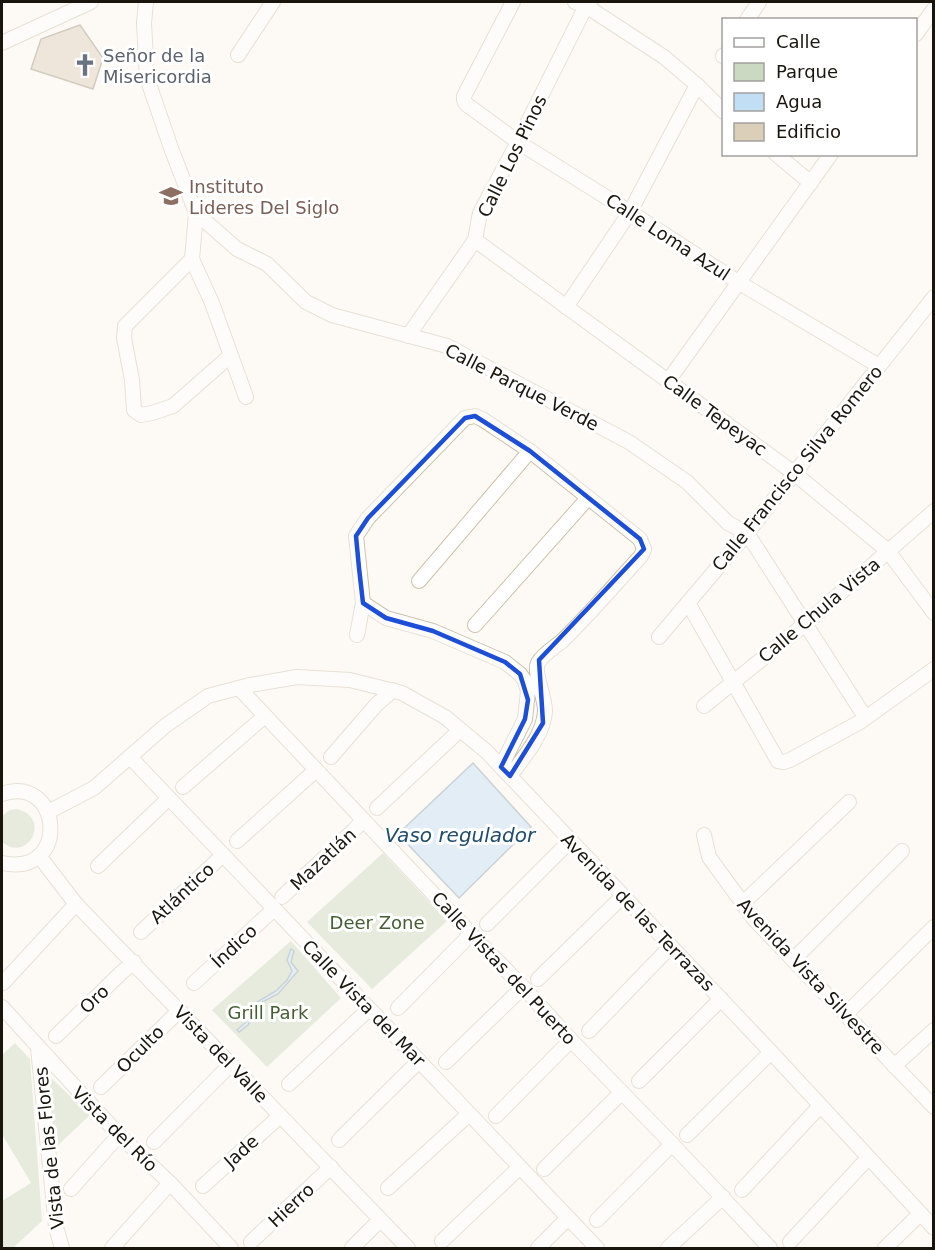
<svg xmlns="http://www.w3.org/2000/svg" width="935" height="1250" font-family="'DejaVu Sans',sans-serif">
	<rect width="100%" height="100%" fill="#fdfaf6"/>
	<!-- green -->
	<g fill="#cbd9c2">
		<path d="M16 809C52 816 29 864 2 842V816L10 810Z"/>
		<polygon points="383,853 447,921 372,989 307,922"/>
		<polygon points="291,941 341,998 267,1067 212,1010"/>
		<polygon points="15,1043 30,1059 42,1221 13,1248 2,1248 2,1201 31,1183 2,1134 2,1055"/>
		<polygon points="45,1072 90,1115 54,1149"/>
	</g>
	<!-- water -->
	<g fill="#c2def4" stroke="#8fa2af" stroke-width="1.5">
		<polygon points="473,763 531,827 459,898 398,834"/>
		<polygon points="291,949 294,951 291,962 298,971 278,994 258,1004 248,1025 239,1032 237,1030 246,1022 257,1002 276,991 287,980 292,971 287,960"/>
	</g>
	<!-- building -->
	<polygon fill="#dbcfb9" stroke="#a0947f" stroke-width="1.5" points="80,25 103,58 93,89 31,69 41,39"/>
	<g fill="none" stroke-linecap="round" stroke-linejoin="round">
		<!-- minor casing -->
		<g stroke="#cec1ac" stroke-width="16">
			<g id="minor">
				<polyline points="146,2 144,23 147,78 171,148 196,213 237,249 267,264 306,302 332,315 447,346 629,442 687,482 728,523 747,533 865,717"/>
				<polyline points="513,2 464,96 464,100 466,104 518,142 630,212 738,282 879,366"/>
				<polyline points="575,2 586,6 664,57 697,85 724,112"/>
				<polyline points="747,20 759,2"/>
				<polyline points="916,34 934,9"/>
				<polyline points="2,43 91,2"/>
				<polyline points="238,55 273,2"/>
				<polyline points="723,56 724,55"/>
				<polyline points="776,154 811,183"/>
				<polyline points="196,213 192,259 212,303 246,397"/>
				<polyline points="475,240 794,473 888,551 934,613"/>
				<polyline points="192,259 125,326 124,338 132,380 134,410 141,415 152,413 173,406 230,356"/>
				<polyline points="566,307 630,212 697,85"/>
				<polyline points="408,336 475,240 480,213 518,142 586,6 590,2"/>
				<polyline points="668,381 831,154"/>
				<polyline points="419,581 530,451"/>
				<polyline points="688,603 778,761 784,762 790,760 860,722 934,669"/>
				<polyline points="475,625 588,498"/>
				<polyline points="357,635 363,603"/>
				<polyline points="659,637 747,533 934,297"/>
				<polyline points="239,688 471,934 523,987 571,1040 672,1144 770,1248"/>
				<polyline points="704,706 805,624 934,511"/>
				<polyline points="130,757 597,1248"/>
				<polyline points="331,757 376,705 393,690"/>
				<path d="M501 767 525 719 528 691 525 681 520 674 505 662 433 631 386 618 363 603 356 536 368 518 465 418 475 416 482 419 530 451 640 539 644 549 641 556C615 584 590 614 562 641 555 647 543 654 538 663 533 672 546 699 545 712 543 736 523 758 510 776"/>
				<polyline points="183,787 265,716"/>
				<path d="M2 794C62 773 71 878 2 863"/>
				<polyline points="377,808 460,730"/>
				<polyline points="48,812 94,788 165,726 208,696 250,685 297,677 350,680 402,693 445,717 487,752 771,1052 934,1228"/>
				<polyline points="704,835 709,857 754,919 934,1107"/>
				<polyline points="237,841 316,770"/>
				<polyline points="39,856 76,904 408,1248"/>
				<polyline points="98,866 169,798"/>
				<polyline points="282,897 354,830 363,820"/>
				<polyline points="742,904 849,802"/>
				<polyline points="487,924 570,841"/>
				<polyline points="141,932 223,855"/>
				<polyline points="793,960 902,851"/>
				<polyline points="538,979 623,896"/>
				<polyline points="3,983 76,904"/>
				<polyline points="194,983 274,909"/>
				<polyline points="2,1007 119,1135 170,1183 231,1248"/>
				<polyline points="398,1008 471,934"/>
				<polyline points="845,1015 934,927"/>
				<polyline points="589,1031 671,946"/>
				<polyline points="56,1036 121,973 134,962"/>
				<polyline points="38,1048 56,1227 62,1248"/>
				<polyline points="446,1062 523,987"/>
				<polyline points="894,1066 934,1030"/>
				<polyline points="639,1081 721,999"/>
				<polyline points="289,1084 369,1009"/>
				<polyline points="101,1087 180,1010"/>
				<polyline points="496,1116 571,1040"/>
				<polyline points="687,1135 771,1052"/>
				<polyline points="339,1140 419,1061"/>
				<polyline points="154,1142 231,1064"/>
				<polyline points="544,1169 622,1092"/>
				<polyline points="203,1186 280,1116"/>
				<polyline points="388,1188 469,1114"/>
				<polyline points="71,1189 119,1135"/>
				<polyline points="742,1190 820,1106"/>
				<polyline points="597,1220 672,1144"/>
				<polyline points="442,1241 520,1167"/>
				<polyline points="251,1242 331,1167"/>
				<polyline points="790,1242 868,1158"/>
				<polyline points="112,1248 170,1183"/>
				<polyline points="352,1248 380,1220"/>
				<polyline points="538,1248 568,1218"/>
				<polyline points="668,1248 723,1197"/>
				<polyline points="885,1248 920,1214"/>
			</g>
		</g>
		<!-- minor -->
		<use href="#minor" stroke="#fff" stroke-width="14"/>
	</g>
	<!-- marked area -->
	<path d="M0 0H935V1250H0ZM475 416 530 451 640 539 644 549 539 660 543 723 510 776 501 767 525 719 528 700 520 674 505 662 433 631 386 618 363 603 359 568 356 536 368 518 465 418Z" fill="#fdfaf6" fill-opacity=".55" fill-rule="evenodd"/>
	<path fill="none" stroke="#1d4ed8" stroke-width="4.5" stroke-linejoin="round" d="M475 416 530 451 640 539 644 549 539 660 543 723 510 776 501 767 525 719 528 700 520 674 505 662 433 631 386 618 363 603 359 568 356 536 368 518 465 418Z"/>
	<!-- icons -->
	<defs>
		<g id="church-bare" transform="scale(1.8)"><path d="M-1.2-6h2.4v3.5h3.3v2.4h-3.3V6h-2.4V-.1h-3.3v-2.4h3.3Z" fill="#6b7280" stroke="#fff" stroke-width="2.5" paint-order="stroke"/></g>
		<g id="university-bare" transform="scale(1.8)"><path d="M0-5L7-2L0 1L-7-2ZM-4 1L0 2.5L4 1V4Q0 6-4 4Z" fill="#8d6e63" stroke="#fff" stroke-width="2.5" paint-order="stroke"/></g>
	</defs>
	<g fill-rule="evenodd">
		<use href="#church-bare" x="85" y="65"/>
		<use href="#university-bare" x="171" y="196"/>
	</g>
	<g text-anchor="middle" dominant-baseline="central" stroke-width="6" stroke-linejoin="round" paint-order="stroke">
		<!-- worship labels -->
		<g font-size="18" fill="#5b616d" stroke="#fff" text-anchor="start">
			<text x="103" y="55">Señor de la<tspan x="103" dy="21">Misericordia</tspan></text>
		</g>
		<!-- street labels -->
		<g font-size="18" fill="#19150d" stroke="#fff">
			<text transform="translate(512 156) rotate(-64)">Calle Los Pinos</text>
			<text transform="translate(668 237) rotate(33)">Calle Loma Azul</text>
			<text transform="translate(522 387) rotate(27)">Calle Parque Verde</text>
			<text transform="translate(715 415) rotate(36)">Calle Tepeyac</text>
			<text transform="translate(797 468) rotate(-51)">Calle Francisco Silva Romero</text>
			<text transform="translate(819 610) rotate(-40)">Calle Chula Vista</text>
			<text transform="translate(323 859) rotate(-43)">Mazatlán</text>
			<text transform="translate(182 893) rotate(-43)">Atlántico</text>
			<text transform="translate(638 912) rotate(46)">Avenida de las Terrazas</text>
			<text transform="translate(234 946) rotate(-43)">Índico</text>
			<text transform="translate(504 968) rotate(47)">Calle Vistas del Puerto</text>
			<text transform="translate(811 976) rotate(47)">Avenida Vista Silvestre</text>
			<text transform="translate(94 999) rotate(-44)">Oro</text>
			<text transform="translate(364 1003) rotate(46)">Calle Vista del Mar</text>
			<text transform="translate(140 1049) rotate(-45)">Oculto</text>
			<text transform="translate(221 1054) rotate(46)">Vista del Valle</text>
			<text transform="translate(115 1129) rotate(45)">Vista del Río</text>
			<text transform="translate(49 1148) rotate(-96)">Vista de las Flores</text>
			<text transform="translate(241 1151) rotate(-42)">Jade</text>
			<text transform="translate(291 1205) rotate(-43)">Hierro</text>
		</g>
		<!-- education labels -->
		<g font-size="18" fill="#785e54" stroke="#fff" text-anchor="start">
			<text x="189" y="186">Instituto<tspan x="189" dy="21">Lideres Del Siglo</tspan></text>
		</g>
		<!-- park labels -->
		<g font-size="18" fill="#455e33" stroke="#fff">
			<text x="377" y="922">Deer Zone</text>
			<text x="268" y="1012">Grill Park</text>
		</g>
		<!-- water labels -->
		<g font-size="20" font-style="italic" fill="#214d6d" stroke="#fff">
			<text x="460" y="835">Vaso regulador</text>
		</g>
	</g>
	<!-- border -->
	<rect width="935" height="1250" fill="none" stroke="#19150d" stroke-width="6"/>
	<!-- legend -->
	<rect x="722" y="18" width="195" height="138" fill="#ffffff" stroke="#a3a19e" stroke-width="1.5"/>
	<rect x="734" y="38" width="30" height="9" fill="#ffffff" stroke="#a3a19e" stroke-width="1.5"/>
	<text x="776" y="48" font-size="18" fill="#19150d">Calle</text>
	<rect x="734" y="63" width="30" height="18" fill="#cbd9c2" stroke="#a3a19e" stroke-width="1.5"/>
	<text x="776" y="78" font-size="18" fill="#19150d">Parque</text>
	<rect x="734" y="93" width="30" height="18" fill="#c2def4" stroke="#a3a19e" stroke-width="1.5"/>
	<text x="776" y="108" font-size="18" fill="#19150d">Agua</text>
	<rect x="734" y="123" width="30" height="18" fill="#dbcfb9" stroke="#a3a19e" stroke-width="1.5"/>
	<text x="776" y="138" font-size="18" fill="#19150d">Edificio</text>
</svg>
